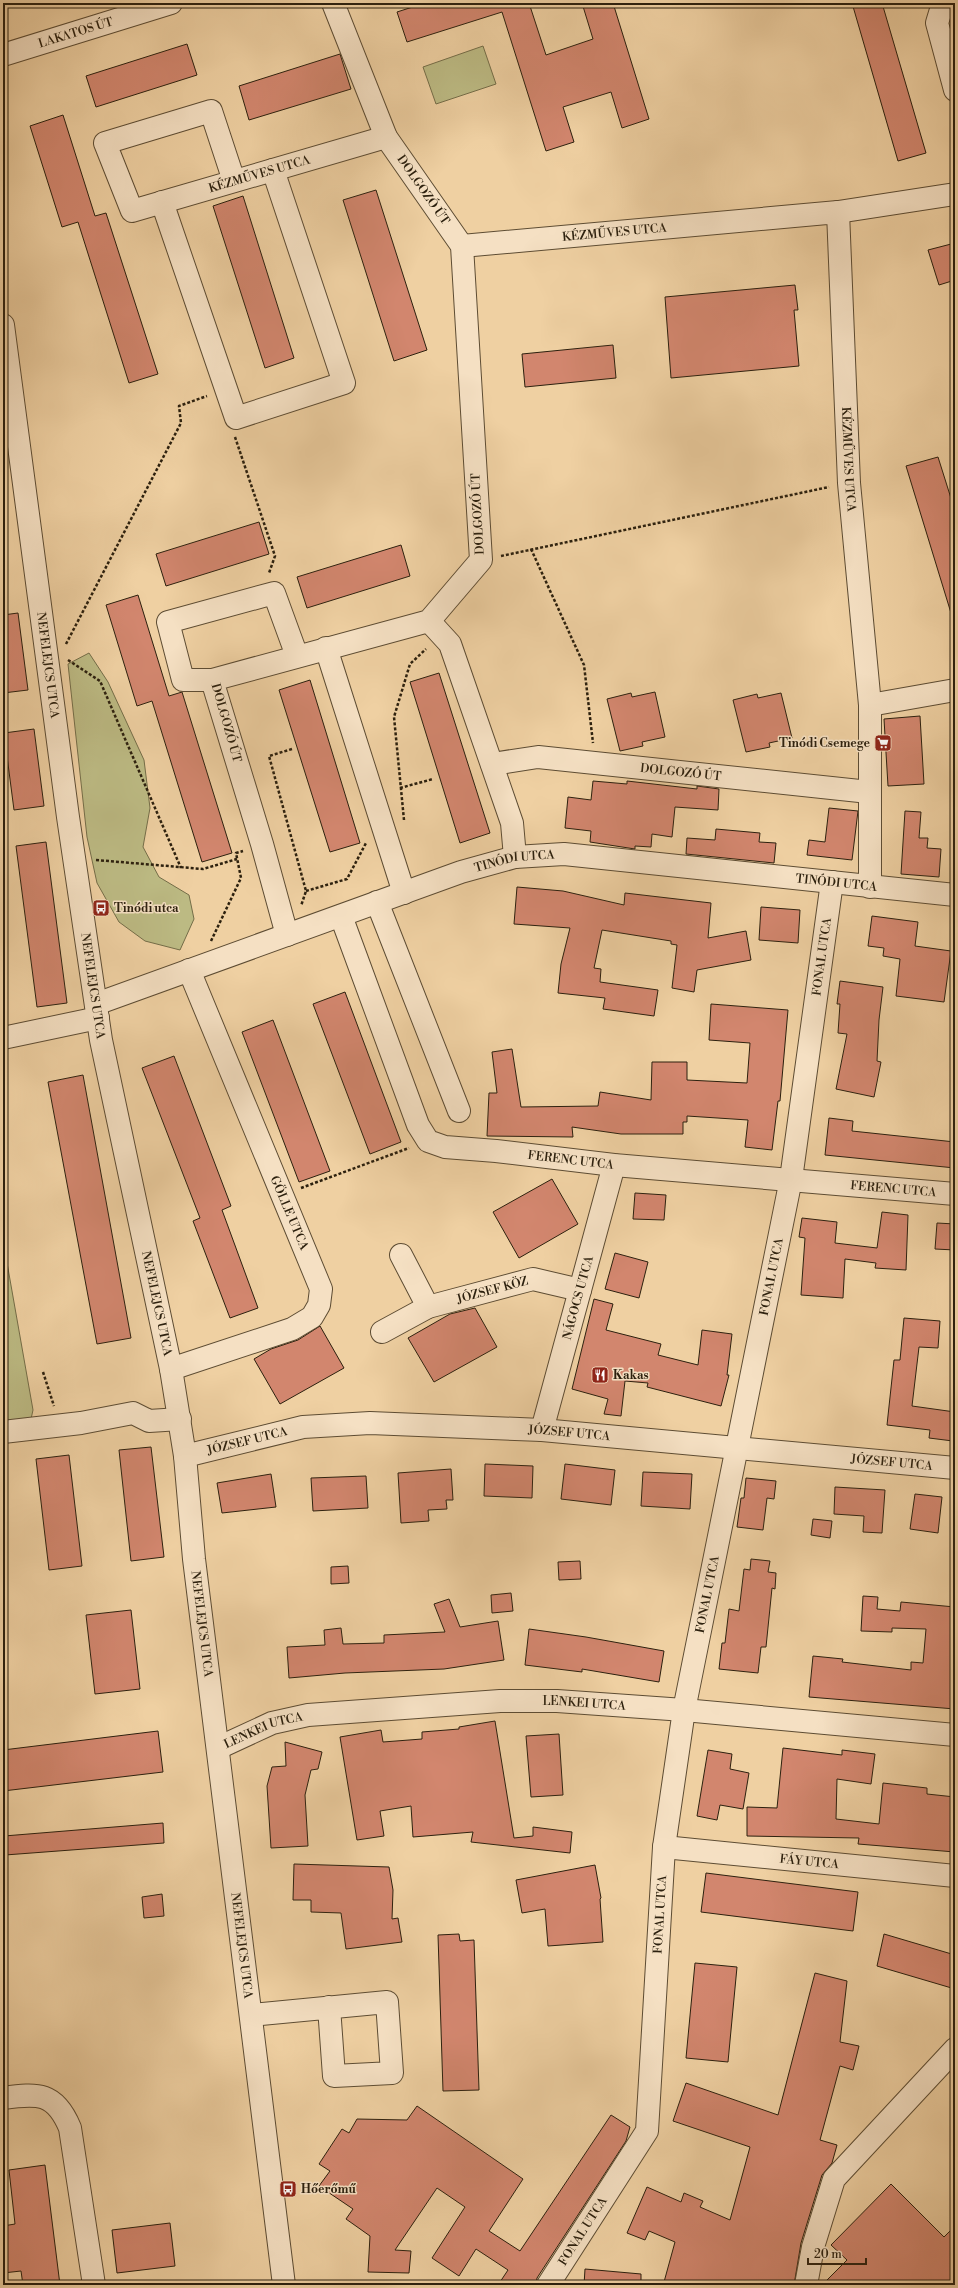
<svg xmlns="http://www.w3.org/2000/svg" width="958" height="2288" font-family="'Libre Bodoni',serif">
	<rect width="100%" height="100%" fill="#efd0a2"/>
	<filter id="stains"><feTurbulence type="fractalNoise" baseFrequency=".005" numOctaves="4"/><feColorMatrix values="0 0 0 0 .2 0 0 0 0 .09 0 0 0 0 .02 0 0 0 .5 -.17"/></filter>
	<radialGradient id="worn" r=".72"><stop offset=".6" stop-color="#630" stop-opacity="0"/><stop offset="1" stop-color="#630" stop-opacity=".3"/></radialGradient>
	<!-- green -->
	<g fill="#bcba83" stroke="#746d48">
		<polygon points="483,46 496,84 436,104 423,67"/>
		<polygon points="89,653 108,682 144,760 150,808 143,847 159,877 189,895 194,919 180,950 145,941 119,922 97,883 87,837 68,664"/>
		<polygon points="3,1240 33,1410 31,1419 3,1424"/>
	</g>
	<!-- building -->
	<g fill="#d2866e" stroke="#2c200e">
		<polygon points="425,3 529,3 546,55 593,39 582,3 613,3 649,119 622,128 611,92 563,107 574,142 546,151 502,12 407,42 397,12"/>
		<polygon points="852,3 882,3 926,153 898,161"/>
		<polygon points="187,44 197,75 96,107 86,76"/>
		<polygon points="340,54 351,89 249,120 239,86"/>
		<polygon points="63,115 95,216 106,213 158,374 129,383 78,222 62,227 30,126"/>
		<polygon points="376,190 427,350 394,361 343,200"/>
		<polygon points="243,196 294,358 265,368 213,206"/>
		<polygon points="955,243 955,280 939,285 928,250"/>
		<polygon points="795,285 798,310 794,310 799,366 671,378 665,297"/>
		<polygon points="613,345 616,378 525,387 522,354"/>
		<polygon points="938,457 955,511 955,613 951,613 906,466"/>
		<polygon points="259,522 269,554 166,586 156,554"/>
		<polygon points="401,545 410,576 307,608 297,577"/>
		<polygon points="138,595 169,696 182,692 232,853 202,862 152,701 137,706 106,605"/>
		<polygon points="18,613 28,690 3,693 3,615"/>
		<polygon points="439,673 490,833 460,843 410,682"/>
		<polygon points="310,680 360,843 330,852 279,690"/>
		<polygon points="655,692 665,737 642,742 643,746 620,751 607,699 631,693 632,697"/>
		<polygon points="781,693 792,738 769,743 770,747 746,752 733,700 757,694 758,698"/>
		<polygon points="920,716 924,784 888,786 884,719"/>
		<polygon points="34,729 44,806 14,810 4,733"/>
		<polygon points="593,781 627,784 627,781 697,789 697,786 719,789 718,810 675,807 672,837 652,834 651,847 635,846 635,849 590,842 591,831 565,828 568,797 591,800"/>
		<polygon points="829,808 858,811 852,860 807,855 809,840 825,842"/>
		<polygon points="905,811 921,812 919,838 928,838 927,848 941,849 939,877 901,874"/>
		<polygon points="716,829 760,833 759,842 776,843 774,863 686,854 687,838 715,840"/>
		<polygon points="46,842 67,1003 37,1007 16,846"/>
		<polygon points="517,887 563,891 624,905 625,893 711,903 708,938 746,931 751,960 697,970 694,992 672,988 677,945 671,944 671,941 602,930 594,968 601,969 600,982 658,990 654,1016 603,1009 605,998 558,993 561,964 570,928 514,924"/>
		<polygon points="761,907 800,910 798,943 759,940"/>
		<polygon points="872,916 918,922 915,946 951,951 944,1002 896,996 900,959 883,956 884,948 868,946"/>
		<polygon points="840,981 883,987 879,1020 877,1061 881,1062 874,1097 836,1089 847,1034 838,1033 840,1004 837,1004"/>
		<polygon points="345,992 401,1142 370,1154 313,1004"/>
		<polygon points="711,1004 788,1010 780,1101 778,1101 772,1150 745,1147 748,1120 687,1116 687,1122 683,1122 683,1134 621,1134 572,1127 573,1137 487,1136 489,1093 497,1093 492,1052 512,1049 521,1107 598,1106 600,1092 651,1100 652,1062 687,1062 687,1080 747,1083 750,1043 709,1040"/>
		<polygon points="273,1020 330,1171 299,1182 242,1032"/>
		<polygon points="174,1056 231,1206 222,1210 258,1308 230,1318 193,1221 200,1218 142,1068"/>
		<polygon points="83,1075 131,1338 97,1344 48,1082"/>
		<polygon points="829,1118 853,1121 852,1131 955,1142 955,1168 825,1155"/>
		<polygon points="552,1179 578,1224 519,1258 493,1212"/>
		<polygon points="635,1193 666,1195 664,1220 633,1219"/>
		<polygon points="882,1212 908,1215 906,1270 875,1268 876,1263 845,1259 843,1298 801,1295 805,1238 799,1237 802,1218 837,1222 835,1243 877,1248"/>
		<polygon points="937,1223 955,1224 955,1250 935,1249"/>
		<polygon points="615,1253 648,1262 639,1298 605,1289"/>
		<polygon points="594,1299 613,1304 606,1330 661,1344 658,1355 698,1365 702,1330 732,1334 727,1375 729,1375 721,1406 647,1387 648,1383 625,1381 621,1416 604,1414 608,1399 572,1389"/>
		<polygon points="475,1308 497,1347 434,1382 408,1338 450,1314"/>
		<polygon points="904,1318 940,1321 938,1348 919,1347 912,1406 955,1412 953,1441 929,1438 930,1430 887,1425 894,1360 900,1360"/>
		<polygon points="320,1326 344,1368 280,1404 254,1359 271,1349 298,1340"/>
		<polygon points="151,1447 164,1557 131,1561 119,1450"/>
		<polygon points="69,1455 82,1566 49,1570 36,1459"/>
		<polygon points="485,1464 533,1466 532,1498 484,1496"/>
		<polygon points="565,1464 615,1470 611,1505 561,1499"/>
		<polygon points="451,1469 453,1500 446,1500 447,1509 428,1510 429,1521 401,1523 398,1473"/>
		<polygon points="643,1472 692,1474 690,1509 641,1506"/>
		<polygon points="271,1474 276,1507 222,1513 217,1483"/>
		<polygon points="366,1476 368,1508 313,1511 311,1478"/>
		<polygon points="746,1478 776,1481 774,1499 767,1498 763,1530 737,1527 741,1498 744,1498"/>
		<polygon points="835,1487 885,1490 882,1533 863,1532 864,1516 834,1514"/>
		<polygon points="915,1494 942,1497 938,1533 910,1529"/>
		<polygon points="813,1519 832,1521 830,1538 811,1535"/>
		<polygon points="751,1559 770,1561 768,1572 776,1573 775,1589 772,1588 766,1647 761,1647 758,1673 719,1669 722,1643 725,1643 729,1609 739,1611 744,1569 750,1570"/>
		<polygon points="580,1561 581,1579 559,1580 558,1562"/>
		<polygon points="348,1566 349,1583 331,1584 331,1567"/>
		<polygon points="511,1593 513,1611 492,1613 491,1595"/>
		<polygon points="863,1596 878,1597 877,1609 900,1611 901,1602 955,1607 955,1709 809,1697 813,1656 843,1659 842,1662 911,1670 911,1662 923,1663 926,1629 892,1628 892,1632 861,1631"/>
		<polygon points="449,1599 460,1627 498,1621 504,1660 444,1669 345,1673 289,1678 287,1647 325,1645 324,1630 341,1628 343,1644 384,1643 384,1635 445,1632 434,1604"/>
		<polygon points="131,1610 140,1689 95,1694 86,1615"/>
		<polygon points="529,1629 586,1637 664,1651 659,1682 582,1669 582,1672 525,1665"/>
		<polygon points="495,1721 514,1838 533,1836 533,1827 572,1832 570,1853 471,1842 473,1832 413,1837 411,1806 380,1811 384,1836 357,1840 340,1737 381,1730 383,1742 422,1739 422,1732 459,1729 459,1727"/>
		<polygon points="158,1731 163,1772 3,1791 3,1750"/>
		<polygon points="559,1734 563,1795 531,1797 526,1736"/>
		<polygon points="285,1742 322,1752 318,1769 311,1770 305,1795 308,1846 271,1848 267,1786 272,1767 286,1766"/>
		<polygon points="783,1748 842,1755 842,1750 875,1754 871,1784 837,1779 836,1819 879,1824 883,1783 927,1788 927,1794 955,1797 955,1852 858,1844 859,1838 747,1836 747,1807 777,1808"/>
		<polygon points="708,1750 732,1754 730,1769 749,1773 743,1809 720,1805 717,1820 697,1816"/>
		<polygon points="163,1823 164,1843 5,1855 4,1836"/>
		<polygon points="294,1864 389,1867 393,1890 392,1919 398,1918 402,1942 346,1949 341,1913 311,1912 311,1900 293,1900"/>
		<polygon points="595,1865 601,1898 600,1899 603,1942 548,1946 545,1909 522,1913 516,1880"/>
		<polygon points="706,1873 858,1892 853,1931 701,1912"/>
		<polygon points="162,1894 164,1916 144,1918 142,1897"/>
		<polygon points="459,1934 460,1941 474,1940 479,2090 443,2091 438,1935"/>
		<polygon points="884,1934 955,1955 955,1989 877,1966"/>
		<polygon points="695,1963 737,1967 728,2062 686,2058"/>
		<polygon points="815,1973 847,1981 840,2042 859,2046 853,2070 840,2066 820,2140 837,2145 832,2163 822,2175 801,2243 794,2285 677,2285 664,2282 675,2242 649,2231 645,2240 627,2233 647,2187 681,2202 684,2193 703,2201 700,2207 730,2220 750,2147 673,2121 686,2083 778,2115"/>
		<polygon points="417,2106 523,2179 489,2231 520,2251 611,2115 630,2127 626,2141 537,2278 536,2285 498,2285 508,2270 476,2249 459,2276 432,2258 465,2207 437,2188 395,2250 411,2251 409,2273 368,2272 370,2236 346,2219 353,2209 319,2186 330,2171 319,2164 342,2129 349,2133 357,2119 407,2120"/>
		<polygon points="45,2165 60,2285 23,2285 21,2271 3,2273 3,2226 15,2224 9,2170"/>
		<polygon points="891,2184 944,2237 955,2226 955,2285 822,2285 847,2260 831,2245"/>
		<polygon points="170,2223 175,2266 117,2273 112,2230"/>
		<polygon points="585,2269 641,2274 641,2285 584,2285"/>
	</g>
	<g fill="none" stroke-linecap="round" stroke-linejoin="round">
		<!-- minor casing -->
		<g stroke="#5d4c33" stroke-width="24">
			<g id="minor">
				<polyline points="943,3 937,23 955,90"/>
				<path id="s1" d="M3 55 171 3"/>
				<path id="s2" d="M234 181 211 111 105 143 132 211 386 137"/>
				<polyline points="162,202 236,418 344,383 273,170"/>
				<polyline points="838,212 955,194"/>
				<path id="s3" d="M462 246 838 212 849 483 870 705V887"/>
				<path id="s4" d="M3 325 68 817 101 1040 171 1369 185 1456 194 1559 284 2285"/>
				<polyline points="429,621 450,644 512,823 515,857"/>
				<polyline points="326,648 404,893"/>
				<polyline points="212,680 183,680 168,622 274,593 297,656"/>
				<polyline points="870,705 955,690"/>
				<path id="s5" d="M492 764 538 757 869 792"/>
				<polyline points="377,902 459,1111"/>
				<path id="s6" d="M341 916 418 1125 428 1141 445 1147 496 1151 614 1165 955 1194"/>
				<polyline points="287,935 262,844 212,680 429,621 481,560 462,246 386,137 333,3"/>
				<path id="s7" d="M96 1004 461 872 515 857 564 854 955 895"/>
				<polyline points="3,1038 98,1018"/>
				<polyline points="401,1255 428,1307"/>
				<path id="s8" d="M382 1332 428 1307 533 1279 580 1290"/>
				<polyline points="171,1369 292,1329 312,1317 319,1305 321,1289 189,970"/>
				<path id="s9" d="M542 1430 614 1165"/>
				<polyline points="3,1432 81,1423 133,1413 149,1421 180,1419"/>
				<path id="s10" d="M185 1456 303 1427 370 1423 542 1430 955 1468"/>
				<path id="s11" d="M218 1748 272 1723 308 1715 500 1701H557L684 1710 955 1735"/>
				<path id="s12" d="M664 1847 955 1876"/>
				<polyline points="251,2015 387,2002 392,2073 334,2076 329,2007"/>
				<path d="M3 2098C38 2093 55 2092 70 2128L94 2285"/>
				<path id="s13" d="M548 2285 647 2131 664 1847 684 1710 791 1179 832 882"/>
				<polyline points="806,2285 813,2247 834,2179 955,2049"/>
			</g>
		</g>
		<!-- path -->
		<g stroke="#2c200e" stroke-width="2.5" stroke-dasharray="3 2" stroke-linecap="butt">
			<polyline points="235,437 275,556 269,573"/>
			<polyline points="531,549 584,665 593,743"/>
			<polyline points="501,556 829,487"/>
			<polyline points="66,644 181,423 179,406 207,396"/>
			<polyline points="68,660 100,681 181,868"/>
			<polyline points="292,749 269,756 306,891 301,906"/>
			<polyline points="400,788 433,779"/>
			<polyline points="404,820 394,717 410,664 426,649"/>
			<polyline points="96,860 203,869 237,859"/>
			<polyline points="306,891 347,879 366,843"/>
			<polyline points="211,941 241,878 236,853 243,851"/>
			<polyline points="301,1188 409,1148"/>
			<polyline points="43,1372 54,1406"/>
			<polyline points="3,1373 5,1370"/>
		</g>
		<!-- minor -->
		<use href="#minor" stroke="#f5e0c3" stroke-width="22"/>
	</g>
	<!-- icons -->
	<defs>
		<g id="supermarket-square" transform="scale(0.9)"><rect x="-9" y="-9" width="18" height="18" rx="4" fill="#8f2418" stroke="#f5e0c3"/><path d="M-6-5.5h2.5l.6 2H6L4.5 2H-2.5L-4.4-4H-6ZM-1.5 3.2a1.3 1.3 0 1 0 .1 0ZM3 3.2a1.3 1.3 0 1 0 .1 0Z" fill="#fff"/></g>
		<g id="bus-square" transform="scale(0.9)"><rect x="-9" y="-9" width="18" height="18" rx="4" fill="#8f2418" stroke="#f5e0c3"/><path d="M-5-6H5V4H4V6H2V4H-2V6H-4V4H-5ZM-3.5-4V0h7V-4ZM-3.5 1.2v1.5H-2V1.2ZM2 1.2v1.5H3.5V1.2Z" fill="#fff"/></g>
		<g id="restaurant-square" transform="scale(0.9)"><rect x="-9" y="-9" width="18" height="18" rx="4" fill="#8f2418" stroke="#f5e0c3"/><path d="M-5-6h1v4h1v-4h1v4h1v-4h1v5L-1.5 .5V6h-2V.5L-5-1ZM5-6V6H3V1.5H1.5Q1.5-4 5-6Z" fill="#fff"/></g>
	</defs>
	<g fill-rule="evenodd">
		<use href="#supermarket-square" x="883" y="743"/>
		<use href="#bus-square" x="101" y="908"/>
		<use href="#restaurant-square" x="600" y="1375"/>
		<use href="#bus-square" x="288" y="2189"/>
	</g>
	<g text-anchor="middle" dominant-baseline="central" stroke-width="3" stroke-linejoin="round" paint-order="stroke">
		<!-- street labels -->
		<g font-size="12" fill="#2c200e" stroke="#f5e0c3">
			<text stroke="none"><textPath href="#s1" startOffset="76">LAKATOS ÚT</textPath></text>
			<text stroke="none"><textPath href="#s2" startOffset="390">KÉZMŰVES UTCA</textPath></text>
			<text transform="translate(423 190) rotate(55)">DOLGOZÓ ÚT</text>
			<text stroke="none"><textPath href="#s3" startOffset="153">KÉZMŰVES UTCA</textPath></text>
			<text stroke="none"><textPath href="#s3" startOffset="625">KÉZMŰVES UTCA</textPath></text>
			<text transform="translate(478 514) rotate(-93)">DOLGOZÓ ÚT</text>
			<text stroke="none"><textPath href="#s4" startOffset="343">NEFELEJCS UTCA</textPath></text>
			<text transform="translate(226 723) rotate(74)">DOLGOZÓ ÚT</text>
			<text stroke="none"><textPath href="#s5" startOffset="190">DOLGOZÓ ÚT</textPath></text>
			<text stroke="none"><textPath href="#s7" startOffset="443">TINÓDI UTCA</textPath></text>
			<text stroke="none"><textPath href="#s7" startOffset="767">TINÓDI UTCA</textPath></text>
			<text stroke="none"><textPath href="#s13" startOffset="1372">FONAL UTCA</textPath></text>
			<text stroke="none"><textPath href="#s4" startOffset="667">NEFELEJCS UTCA</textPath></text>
			<text stroke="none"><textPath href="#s6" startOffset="386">FERENC UTCA</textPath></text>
			<text stroke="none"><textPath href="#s6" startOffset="710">FERENC UTCA</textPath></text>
			<text transform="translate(289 1213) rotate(67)">GÖLLE UTCA</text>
			<text stroke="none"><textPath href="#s13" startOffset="1048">FONAL UTCA</textPath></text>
			<text stroke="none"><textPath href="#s8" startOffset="119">JÓZSEF KÖZ</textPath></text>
			<text stroke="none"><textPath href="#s9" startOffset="137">NÁGOCS UTCA</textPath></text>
			<text stroke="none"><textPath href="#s4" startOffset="991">NEFELEJCS UTCA</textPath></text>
			<text stroke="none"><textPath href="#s10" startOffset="388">JÓZSEF UTCA</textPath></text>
			<text stroke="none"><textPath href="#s10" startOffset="64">JÓZSEF UTCA</textPath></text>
			<text stroke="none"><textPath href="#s10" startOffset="712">JÓZSEF UTCA</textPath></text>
			<text stroke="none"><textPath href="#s13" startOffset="724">FONAL UTCA</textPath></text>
			<text stroke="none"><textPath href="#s4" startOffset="1315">NEFELEJCS UTCA</textPath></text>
			<text stroke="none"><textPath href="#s11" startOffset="373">LENKEI UTCA</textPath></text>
			<text stroke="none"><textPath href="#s11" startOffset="49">LENKEI UTCA</textPath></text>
			<text stroke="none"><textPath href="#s12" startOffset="146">FÁY UTCA</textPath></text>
			<text stroke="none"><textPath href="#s13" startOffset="400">FONAL UTCA</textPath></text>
			<text stroke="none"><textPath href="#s4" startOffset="1639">NEFELEJCS UTCA</textPath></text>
			<text stroke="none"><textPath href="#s13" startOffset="64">FONAL UTCA</textPath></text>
		</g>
		<!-- poi labels -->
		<g font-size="12" font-weight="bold" fill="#2c200e" stroke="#f5e0c3" text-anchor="start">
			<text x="870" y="743" text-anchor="end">Tinódi Csemege</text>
			<text x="114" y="908">Tinódi utca</text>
			<text x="613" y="1375">Kakas</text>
			<text x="301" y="2189">Hőerőmű</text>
		</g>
	</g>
	<!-- margin -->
	<rect width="958" height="2288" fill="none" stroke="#efd0a2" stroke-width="16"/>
	<rect x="4" y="4" width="950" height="2280" fill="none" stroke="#2c200e" stroke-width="2"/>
	<rect x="8" y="8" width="942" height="2272" fill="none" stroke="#2c200e"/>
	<!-- scale -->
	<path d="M808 2258v6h58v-6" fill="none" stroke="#2c200e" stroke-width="2"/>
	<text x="814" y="2258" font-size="12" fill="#2c200e" stroke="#f5e0c3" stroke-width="3" paint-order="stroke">20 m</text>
	<rect width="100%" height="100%" filter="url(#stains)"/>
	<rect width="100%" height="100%" fill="url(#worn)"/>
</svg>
